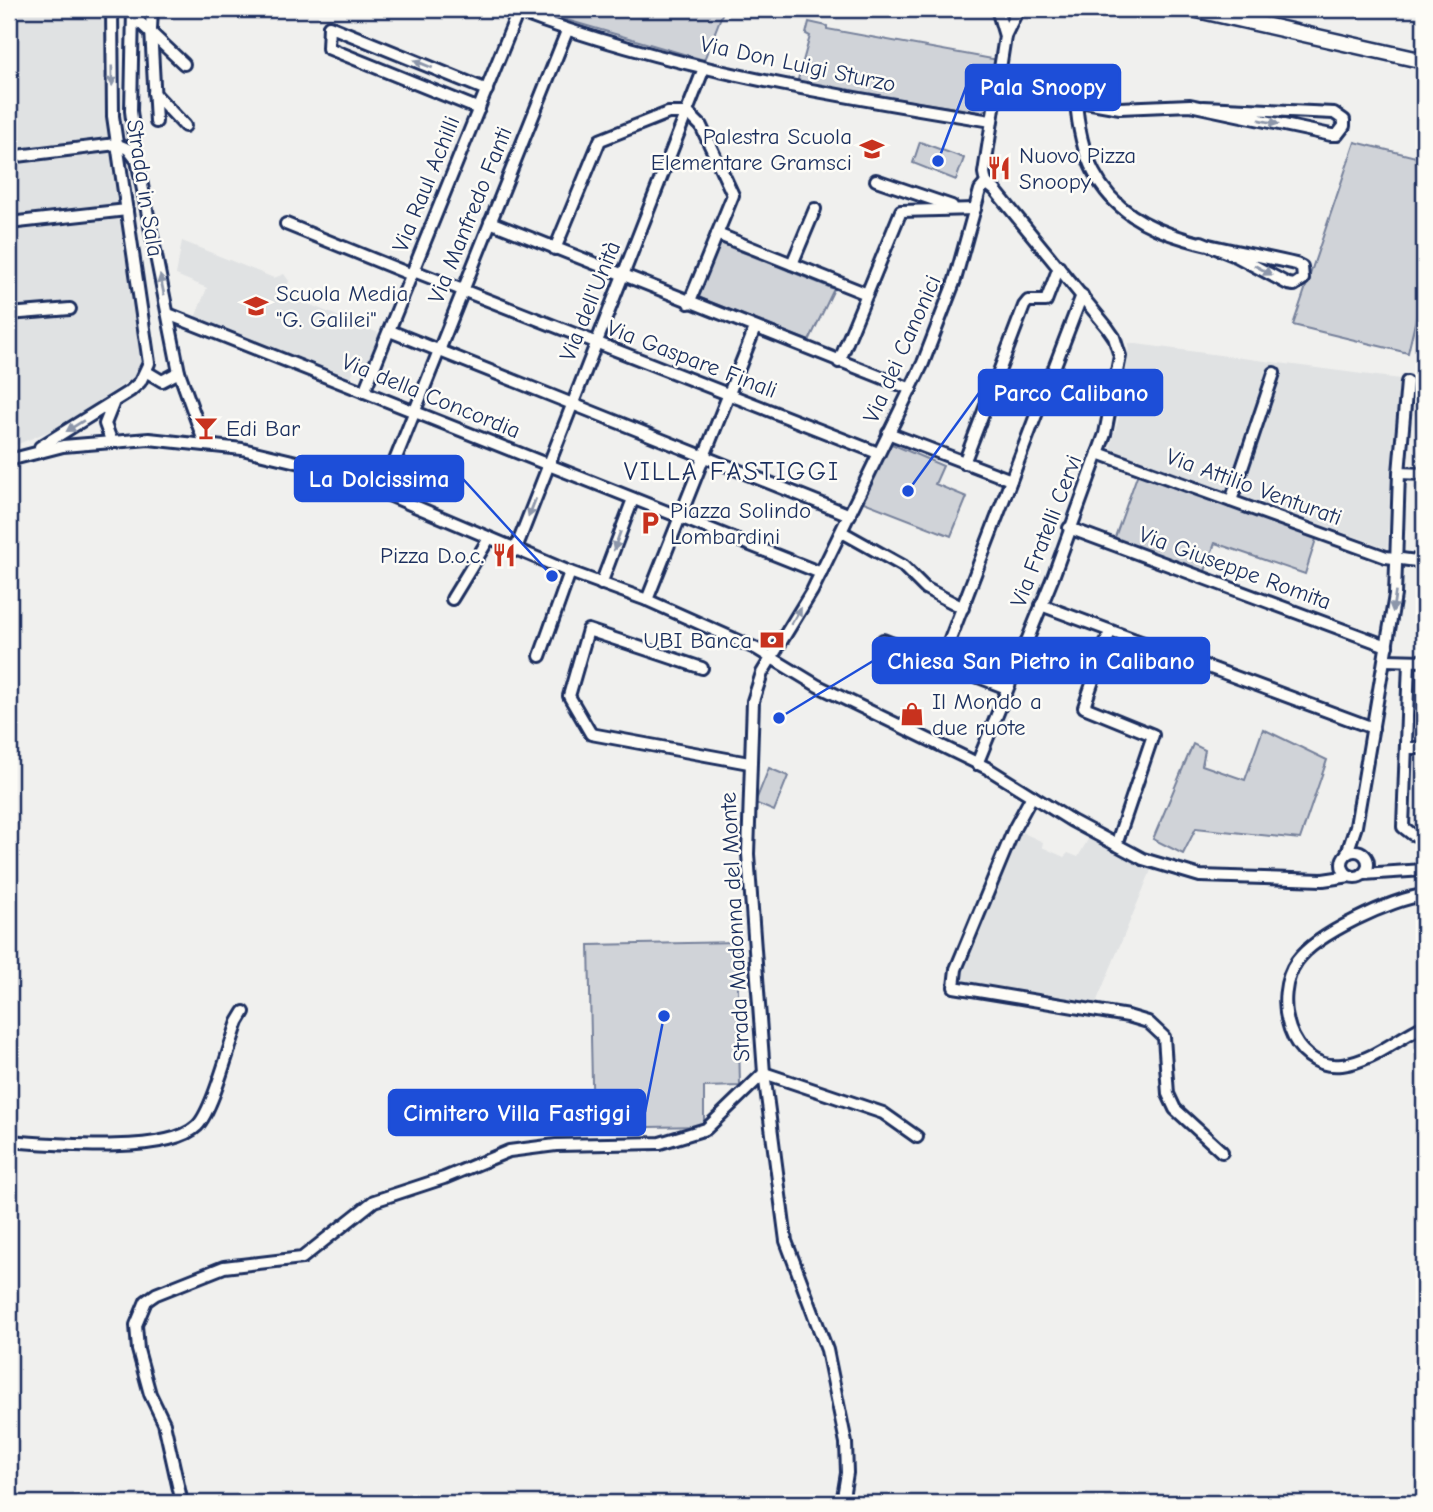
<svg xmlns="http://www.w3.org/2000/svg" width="1433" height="1512" font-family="'Comic Neue',sans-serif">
	<rect width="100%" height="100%" fill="#f0f0ee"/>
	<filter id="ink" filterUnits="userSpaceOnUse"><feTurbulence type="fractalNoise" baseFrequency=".0143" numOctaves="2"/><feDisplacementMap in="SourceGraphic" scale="14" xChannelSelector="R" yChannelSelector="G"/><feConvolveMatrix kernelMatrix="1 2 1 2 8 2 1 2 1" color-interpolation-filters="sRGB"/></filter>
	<g filter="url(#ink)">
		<!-- built -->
		<g fill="#e0e2e3">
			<polygon points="9,9 106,9 106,116 143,366 139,373 68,423 9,448"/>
			<polygon points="182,241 274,278 284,274 289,281 284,294 381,334 366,372 355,368 351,377 195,318 207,288 176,275"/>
			<polygon points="1129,343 1400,379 1387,548 1110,449 1123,402"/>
			<polygon points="1019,831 1043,842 1042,847 1064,857 1068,853 1078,857 1090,836 1152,868 1096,1003 957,982"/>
		</g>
		<!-- green -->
		<g fill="#d0d3d8" stroke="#76819b" stroke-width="2">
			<polygon points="529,9 724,9 704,60"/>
			<polygon points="809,22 827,26 827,29 998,60 989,108 981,112 797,83 810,36 806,34"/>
			<polygon points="920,142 964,158 956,180 913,163"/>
			<polygon points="1355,142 1424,159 1424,284 1408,353 1293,325"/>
			<polygon points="720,243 834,289 809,341 698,297"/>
			<polygon points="887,442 943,466 935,484 967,497 951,536 861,501"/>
			<polygon points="1138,473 1317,536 1305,574 1215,543 1204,574 1114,540"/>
			<polygon points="1263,729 1327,760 1300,839 1196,828 1183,854 1153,839 1193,744 1205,750 1202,765 1245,780"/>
			<polygon points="769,768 788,776 774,811 755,803"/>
			<polygon points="737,942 740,1086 704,1087 704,1126 593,1128 589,945"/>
		</g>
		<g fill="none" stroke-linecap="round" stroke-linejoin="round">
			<!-- minor casing -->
			<g stroke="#1b2f5e" stroke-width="16">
				<g id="minor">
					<polyline points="133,9 131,111 137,160 179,372 205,444"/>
					<polyline points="152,9 151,29 156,122"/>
					<polyline points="997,9 1005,36"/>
					<path d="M518 12C670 69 831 95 991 121"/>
					<polyline points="132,15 184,64"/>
					<polyline points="998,87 1120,108 1190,105 1331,135 1337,135 1344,126 1344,120 1334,113 1203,107"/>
					<polyline points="154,93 185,126"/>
					<path d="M1076 100C1085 240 1186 238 1296 264L1302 267 1303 279 1294 285 1288 284 1236 256 1201 242"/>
					<polyline points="479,109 328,48 329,26 487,90"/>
					<polyline points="9,157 116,144 128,149 135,158"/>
					<polyline points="876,180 952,206"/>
					<polyline points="986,183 984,173 1005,36 1018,9"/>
					<polyline points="490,222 911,389"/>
					<polyline points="9,223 127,210"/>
					<polyline points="286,224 412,275"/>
					<polyline points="717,234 867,294"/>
					<polyline points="555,249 600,140 668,113 688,113 701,126 733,195 689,303"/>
					<polyline points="792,264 815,209"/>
					<polyline points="414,271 878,453"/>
					<polyline points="9,314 70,309"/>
					<polyline points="168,314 821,573"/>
					<polyline points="390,331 850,515"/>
					<polyline points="839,362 901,211 975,209"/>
					<polyline points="147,372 162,381 179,372"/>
					<polyline points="364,392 519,9"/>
					<polyline points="888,433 1011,480"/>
					<polyline points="111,440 105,424 113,404"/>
					<polyline points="40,447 130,391 140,382 149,363 113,116 112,9"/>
					<polyline points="1098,453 1386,557 1424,562"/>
					<polyline points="9,460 63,446 149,439 242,449 305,464 351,479 570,572 647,600 757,649 818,686 987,768 1072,821 1143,859 1200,876 1323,880 1350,876"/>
					<polyline points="964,463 1024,306 1028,301 1046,301 1059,267"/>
					<polyline points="1399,473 1424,474"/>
					<polyline points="382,493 567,31"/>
					<polyline points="1231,501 1274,373"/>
					<polyline points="1069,528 1387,646"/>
					<polyline points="842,532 903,566 925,588 963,608"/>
					<polyline points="515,551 704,68"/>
					<polyline points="601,584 633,499"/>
					<polyline points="452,599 488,540"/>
					<polyline points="647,600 755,328"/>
					<polyline points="1041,605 1373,728"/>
					<polyline points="1110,631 1084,707 1153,735 1116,845"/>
					<polyline points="883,640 1007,688"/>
					<polyline points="540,656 570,572"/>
					<polyline points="1385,660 1424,661"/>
					<polyline points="1409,661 1403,827 1412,834 1424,838"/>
					<polyline points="941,663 1082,295"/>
					<polyline points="702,668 588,630 569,696 591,734 749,763"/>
					<polyline points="1406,748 1424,748"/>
					<polyline points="977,764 1053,577 1105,434 1120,356 1114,337 1107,327 995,190 986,183"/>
					<polyline points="1032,796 1014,829 956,969 954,987 1128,1016 1148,1022 1164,1037 1168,1094 1175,1109 1222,1152"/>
					<circle cx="1355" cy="864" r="13"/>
					<polyline points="1347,853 1356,826 1395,595 1399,473 1407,382"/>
					<polyline points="1363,874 1424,870"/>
					<path d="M1424 895C1392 899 1316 934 1297 961 1271 997 1289 1071 1342 1065 1371 1062 1398 1038 1424 1026"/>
					<polyline points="764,1073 883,1113 917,1137"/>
					<path d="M9 1141C51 1144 167 1155 197 1126 213 1110 229 1046 238 1022L244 1012"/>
					<polyline points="182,1503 164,1423 150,1394 138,1350 136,1325 146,1301 156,1294 224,1267 302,1258 374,1201 444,1178 509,1151 556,1145 660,1143 706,1129 764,1073"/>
					<polyline points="842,1503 847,1473 846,1443 827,1350 786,1241 764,1073 748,854 753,701 762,673 812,591 923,363 955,280 980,190 986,183"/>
				</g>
			</g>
			<!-- major casing -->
			<g stroke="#1b2f5e" stroke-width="19">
				<polyline id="major" points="1193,9 1424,61"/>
			</g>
			<!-- minor -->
			<use href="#minor" stroke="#fdfcf7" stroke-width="10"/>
			<!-- major -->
			<use href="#major" stroke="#fdfcf7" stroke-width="14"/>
		</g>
		<!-- one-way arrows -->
		<defs><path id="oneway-solid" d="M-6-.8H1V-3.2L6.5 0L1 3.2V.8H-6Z" transform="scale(1.75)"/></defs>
		<g fill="#8c96aa">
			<use href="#oneway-solid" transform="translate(423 64) rotate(-158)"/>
			<use href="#oneway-solid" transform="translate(112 76) rotate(89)"/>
			<use href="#oneway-solid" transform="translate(1269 122) rotate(12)"/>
			<use href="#oneway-solid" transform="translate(1263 270) rotate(29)"/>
			<use href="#oneway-solid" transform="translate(162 285) rotate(-102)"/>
			<use href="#oneway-solid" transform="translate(75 426) rotate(148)"/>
			<use href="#oneway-solid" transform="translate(532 508) rotate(111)"/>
			<use href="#oneway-solid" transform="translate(617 541) rotate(110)"/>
			<use href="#oneway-solid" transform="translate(1394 602) rotate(98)"/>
			<use href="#oneway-solid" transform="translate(796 616) rotate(-59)"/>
		</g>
	</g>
	<!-- icons -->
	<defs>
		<g id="school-bare" transform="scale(1.89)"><path d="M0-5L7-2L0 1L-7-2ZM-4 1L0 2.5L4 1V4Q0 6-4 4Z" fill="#c8321e" stroke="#fdfcf7" stroke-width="2.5" paint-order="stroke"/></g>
		<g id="restaurant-bare" transform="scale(1.89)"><path d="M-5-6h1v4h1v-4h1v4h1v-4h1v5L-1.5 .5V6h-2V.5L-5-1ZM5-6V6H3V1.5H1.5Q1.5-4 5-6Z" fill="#c8321e" stroke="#fdfcf7" stroke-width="2.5" paint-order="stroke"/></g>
		<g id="bar-bare" transform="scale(1.89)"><path d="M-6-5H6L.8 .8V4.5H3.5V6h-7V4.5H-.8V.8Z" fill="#c8321e" stroke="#fdfcf7" stroke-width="2.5" paint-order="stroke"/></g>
		<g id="parking-bare" transform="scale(1.89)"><path d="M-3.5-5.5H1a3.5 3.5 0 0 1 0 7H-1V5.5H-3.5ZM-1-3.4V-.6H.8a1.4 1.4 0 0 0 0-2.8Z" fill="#c8321e" stroke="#fdfcf7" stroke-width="2.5" paint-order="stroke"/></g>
		<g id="bank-bare" transform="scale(1.89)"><path d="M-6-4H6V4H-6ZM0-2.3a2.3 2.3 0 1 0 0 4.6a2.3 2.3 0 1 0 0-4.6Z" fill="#c8321e" stroke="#fdfcf7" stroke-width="2.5" paint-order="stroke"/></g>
		<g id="shop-bare" transform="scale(1.89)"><path d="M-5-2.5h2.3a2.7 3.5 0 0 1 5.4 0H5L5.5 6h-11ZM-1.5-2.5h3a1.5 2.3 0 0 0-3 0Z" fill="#c8321e" stroke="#fdfcf7" stroke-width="2.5" paint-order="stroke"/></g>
	</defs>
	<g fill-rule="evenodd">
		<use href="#school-bare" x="872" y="149"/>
		<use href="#restaurant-bare" x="999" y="168"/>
		<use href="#school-bare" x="256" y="306"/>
		<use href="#bar-bare" x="206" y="428"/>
		<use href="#parking-bare" x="650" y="523"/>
		<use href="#restaurant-bare" x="504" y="555"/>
		<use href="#bank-bare" x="772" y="640"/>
		<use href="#shop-bare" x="912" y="714"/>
	</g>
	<g text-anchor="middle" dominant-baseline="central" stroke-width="5" stroke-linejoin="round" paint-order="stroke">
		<!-- street labels -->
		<g font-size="23" fill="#1b2f5e" stroke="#fdfcf7">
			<text transform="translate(798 64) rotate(12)">Via Don Luigi Sturzo</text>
			<text transform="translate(426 184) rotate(-68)">Via Raul Achilli</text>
			<text transform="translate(145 188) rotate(81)">Strada in Sala</text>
			<text transform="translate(470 215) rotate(-68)">Via Manfredo Fanti</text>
			<text transform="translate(590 301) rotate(-68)">Via dell'Unità</text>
			<text transform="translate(902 349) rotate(-66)">Via dei Canonici</text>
			<text transform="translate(692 359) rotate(21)">Via Gaspare Finali</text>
			<text transform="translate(431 396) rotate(22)">Via della Concordia</text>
			<text transform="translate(1254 487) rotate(20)">Via Attilio Venturati</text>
			<text transform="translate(1046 531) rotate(-69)">Via Fratelli Cervi</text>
			<text transform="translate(1235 568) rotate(20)">Via Giuseppe Romita</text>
			<text transform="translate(735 927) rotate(-93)">Strada Madonna del Monte</text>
		</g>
		<!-- poi labels -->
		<g font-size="23" fill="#1b2f5e" stroke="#fdfcf7" text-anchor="start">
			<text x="852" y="136" text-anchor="end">Palestra Scuola<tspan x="852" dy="26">Elementare Gramsci</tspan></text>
			<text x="1019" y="155">Nuovo Pizza<tspan x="1019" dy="26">Snoopy</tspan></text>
			<text x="276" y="293">Scuola Media<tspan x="276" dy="26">"G. Galilei"</tspan></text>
			<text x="226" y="428">Edi Bar</text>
			<text x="670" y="510">Piazza Solindo<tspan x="670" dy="26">Lombardini</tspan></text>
			<text x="484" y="555" text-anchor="end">Pizza D.o.c.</text>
			<text x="752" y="640" text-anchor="end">UBI Banca</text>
			<text x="932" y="701">Il Mondo a<tspan x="932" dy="26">due ruote</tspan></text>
		</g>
		<!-- quarter labels -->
		<g font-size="26" letter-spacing="2" fill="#1b2f5e" stroke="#fdfcf7">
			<text x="732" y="472">VILLA FASTIGGI</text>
		</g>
	</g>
	<!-- callouts -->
	<path fill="none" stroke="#1d4ed8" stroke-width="2.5" d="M938 161L966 87M908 491L979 393M552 576L463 479M779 718L873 661M664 1016L645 1112"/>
	<g fill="#1d4ed8" stroke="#fdfcf7" stroke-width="2.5">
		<circle cx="938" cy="161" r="7"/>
		<circle cx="908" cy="491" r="7"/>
		<circle cx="552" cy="576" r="7"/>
		<circle cx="779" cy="718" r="7"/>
		<circle cx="664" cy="1016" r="7"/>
	</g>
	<g fill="#1d4ed8" stroke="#1d4ed8" stroke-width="2.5">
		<rect x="966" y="65" width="154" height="45" rx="7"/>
		<rect x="979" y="370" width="183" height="45" rx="7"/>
		<rect x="295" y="456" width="168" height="45" rx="7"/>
		<rect x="873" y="638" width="336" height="45" rx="7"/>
		<rect x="389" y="1090" width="256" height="45" rx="7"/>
	</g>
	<g font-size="24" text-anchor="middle" font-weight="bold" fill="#fff">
		<text x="1043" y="95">Pala Snoopy</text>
		<text x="1071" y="401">Parco Calibano</text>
		<text x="379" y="487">La Dolcissima</text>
		<text x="1041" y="669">Chiesa San Pietro in Calibano</text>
		<text x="517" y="1121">Cimitero Villa Fastiggi</text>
	</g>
	<!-- margin -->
	<rect width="1433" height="1512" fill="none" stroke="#fdfcf7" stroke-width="35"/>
	<rect x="18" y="18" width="1398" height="1477" fill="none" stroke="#1b2f5e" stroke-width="2.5" filter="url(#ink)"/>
</svg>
